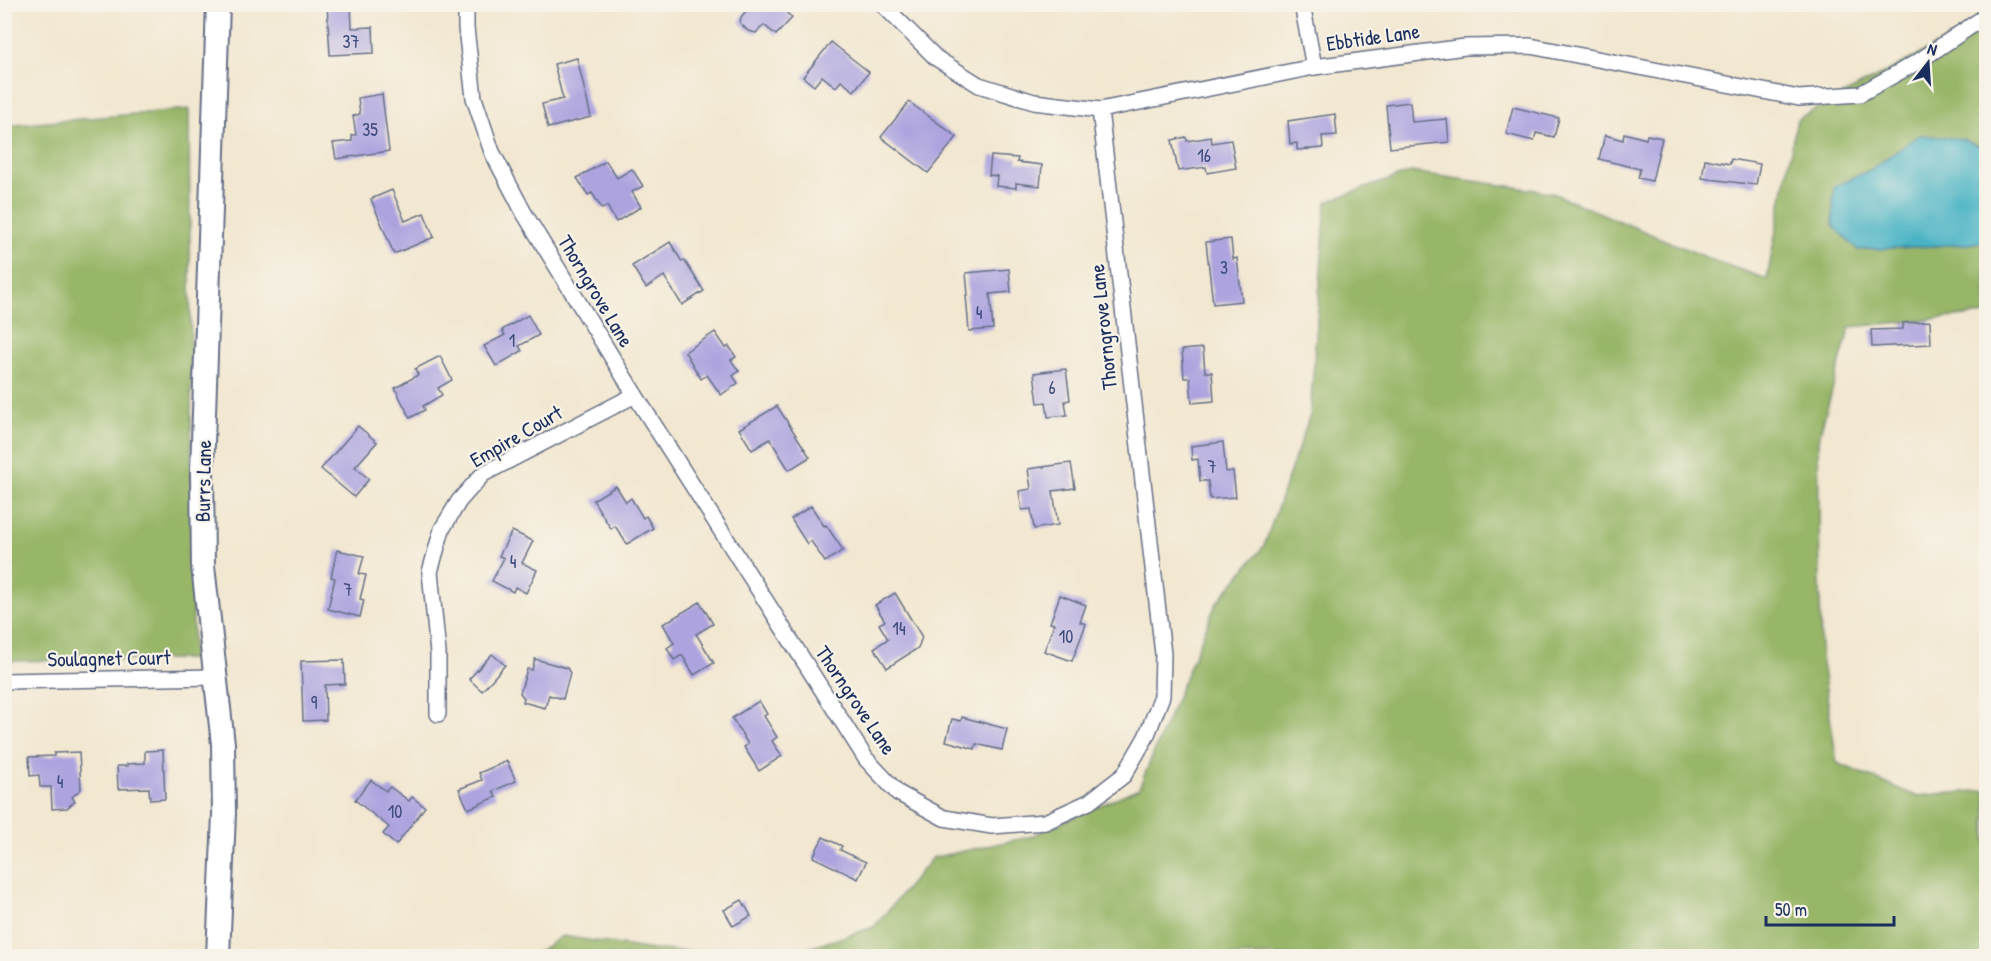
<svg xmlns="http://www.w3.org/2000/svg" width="1991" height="961" font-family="'Patrick Hand',sans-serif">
	<rect width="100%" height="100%" fill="#f7f3e8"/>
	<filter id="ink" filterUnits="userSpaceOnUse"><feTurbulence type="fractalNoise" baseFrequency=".0167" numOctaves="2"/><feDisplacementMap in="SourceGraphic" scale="12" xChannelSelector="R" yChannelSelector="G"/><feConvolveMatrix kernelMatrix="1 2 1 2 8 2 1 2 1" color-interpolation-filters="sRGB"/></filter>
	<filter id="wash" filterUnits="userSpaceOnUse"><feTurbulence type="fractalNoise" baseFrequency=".008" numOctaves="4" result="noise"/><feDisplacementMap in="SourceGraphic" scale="24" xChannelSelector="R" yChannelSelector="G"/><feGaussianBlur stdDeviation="1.35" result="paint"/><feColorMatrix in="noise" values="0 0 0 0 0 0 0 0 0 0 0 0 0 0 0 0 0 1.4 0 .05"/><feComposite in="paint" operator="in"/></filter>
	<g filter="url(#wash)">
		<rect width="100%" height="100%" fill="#f2e7d0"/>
		<!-- forest -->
		<g fill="#98b668" stroke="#5a7263" stroke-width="1.5">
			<polygon points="1986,19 1986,149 1962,139 1920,135 1870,170 1834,187 1833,224 1858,250 1968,244 1986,241 1986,314 1850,327 1818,440 1821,656 1837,763 1916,796 1986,790 1986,956 532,956 562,936 653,950 791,954 874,927 932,858 1029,837 1139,788 1216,604 1264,546 1310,415 1326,202 1411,172 1550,192 1715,261 1767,279 1797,119"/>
			<polygon points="189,109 193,659 5,661 5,126"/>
		</g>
		<!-- water -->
		<polygon fill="#48b3c5" stroke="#327192" stroke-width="1.5" points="1920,135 1962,139 1986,149 1986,241 1968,244 1858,250 1833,225 1834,187 1870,170"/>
		<g id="blocks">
			<!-- building -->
			<g fill="#aca3df">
				<polygon points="327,4 351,4 352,28 373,27 374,53 330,55"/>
				<polygon points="752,4 778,4 792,18 776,35 764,25 756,33 748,31 740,23 741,17"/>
				<polygon points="831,42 869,72 854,91 841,81 836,87 822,76 814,86 803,77"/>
				<polygon points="577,58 591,117 548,128 542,104 563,99 554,64"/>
				<polygon points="382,94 389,151 336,159 333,143 352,141 352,135 356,135 353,116 360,114 358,98"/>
				<polygon points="909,102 957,137 928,173 881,137"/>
				<polygon points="1410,102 1412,122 1447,119 1449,142 1390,148 1386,105"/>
				<polygon points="1513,107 1559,118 1554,137 1536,133 1534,141 1506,134"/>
				<polygon points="1335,114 1337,135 1322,136 1323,148 1297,150 1297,143 1290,144 1288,121"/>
				<polygon points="1624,133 1646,139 1647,135 1662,138 1652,181 1638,178 1640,169 1599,159 1605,135 1623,140"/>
				<polygon points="1186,137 1187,141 1211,137 1212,143 1231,140 1236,168 1207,173 1206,167 1178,171 1172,140"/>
				<polygon points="991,156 1018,158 1017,162 1042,165 1040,186 1016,183 1016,188 996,186 997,176 989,175"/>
				<polygon points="1705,159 1730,164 1731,159 1760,164 1756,185 1702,178"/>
				<polygon points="606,161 617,178 632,169 643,186 632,192 641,207 616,222 607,206 602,209 592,193 588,195 577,178"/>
				<polygon points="392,190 405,221 424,213 434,237 394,254 371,199"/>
				<polygon points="1231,239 1233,259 1237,258 1242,301 1213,304 1206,242"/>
				<polygon points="670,242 682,262 684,260 704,291 682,305 664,276 646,288 632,266"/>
				<polygon points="1009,269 1011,292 990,294 993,329 969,331 966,295 968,295 966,273"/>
				<polygon points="528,315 539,335 519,346 522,351 496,366 484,346 505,335 502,330"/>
				<polygon points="1930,321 1931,344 1872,347 1871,330 1903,329 1903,323"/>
				<polygon points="715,332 726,348 729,346 736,357 731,360 739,371 733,376 738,383 721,395 707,375 701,379 685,352"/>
				<polygon points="1203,348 1205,372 1212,372 1214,401 1192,403 1190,378 1184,378 1182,350"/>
				<polygon points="440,356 452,380 438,388 442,395 423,406 425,410 410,418 395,388 418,375 415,369"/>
				<polygon points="1066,369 1070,400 1065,401 1067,415 1048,417 1046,402 1038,403 1034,373"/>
				<polygon points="777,406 810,457 789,470 770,439 752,450 739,429"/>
				<polygon points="358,426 377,442 355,467 369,479 354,497 321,469"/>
				<polygon points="1223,442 1226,472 1233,471 1236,497 1210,499 1208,481 1200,481 1198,459 1192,460 1191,446"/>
				<polygon points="1071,463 1075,488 1053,491 1058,525 1034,529 1031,509 1022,510 1019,491 1031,489 1028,469"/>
				<polygon points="616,486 626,502 631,498 643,518 646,516 653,528 627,544 615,526 611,529 593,500"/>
				<polygon points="811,506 824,526 826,525 843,550 825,562 811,541 807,544 791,519"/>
				<polygon points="512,531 533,541 522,563 537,570 526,593 515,587 513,592 492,581 504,558 499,556"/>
				<polygon points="337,550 364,556 359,574 366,575 360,599 364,600 360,617 328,609 335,578 331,577"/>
				<polygon points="895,593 922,637 918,648 887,668 874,648 888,639 879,624 885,621 875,605"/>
				<polygon points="1060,595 1086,605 1080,622 1086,624 1072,661 1044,651 1054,624 1050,623"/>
				<polygon points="700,602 713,624 696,634 714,663 694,675 682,655 674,660 667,648 674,643 663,624"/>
				<polygon points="492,654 505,665 482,691 469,679"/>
				<polygon points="535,659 567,668 570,673 563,699 549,695 545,708 523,702 524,698 520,693 527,669 532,670"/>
				<polygon points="344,660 345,684 325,685 326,720 303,721 301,661"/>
				<polygon points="759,701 767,714 764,716 777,737 772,741 782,756 759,771 744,747 748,744 732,718"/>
				<polygon points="962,717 1007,729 1002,750 976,744 975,749 946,741 952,719 961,721"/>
				<polygon points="163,750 165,799 150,800 149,788 118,789 117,766 128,766 127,764 145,763 145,751"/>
				<polygon points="79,752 81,789 72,797 75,801 67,808 52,809 51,787 40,787 39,775 30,776 29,757 54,756 54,753"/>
				<polygon points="507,761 516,781 493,791 496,797 468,809 459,789 482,780 479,773"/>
				<polygon points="371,780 386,791 390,787 409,801 412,797 425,807 396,845 383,834 389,827 355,800"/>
				<polygon points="823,837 842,846 840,850 866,862 858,879 813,857"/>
				<polygon points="742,900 751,916 733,926 724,910"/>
			</g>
		</g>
	</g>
	<g filter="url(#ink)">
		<use href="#blocks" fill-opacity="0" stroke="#666f86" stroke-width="1.5"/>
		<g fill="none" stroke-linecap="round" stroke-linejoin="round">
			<!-- street casing -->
			<g stroke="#666f86" stroke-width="18">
				<g id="street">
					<polyline points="466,4 466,28 474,98 492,152 524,213 635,395 866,759 898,793 944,818 992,826 1045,822 1089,802 1124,775 1146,737 1162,696 1163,654 1100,110"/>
					<polyline points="882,4 936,58 979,85 1034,102 1100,110 1314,67 1465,47 1530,46 1799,98 1860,94 1919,61 1986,16"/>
					<polyline points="1302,4 1314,67"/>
					<polyline points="4,681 215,677"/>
					<polyline points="438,714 438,653 430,572 442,529 459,501 483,474 635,395"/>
				</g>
			</g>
			<!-- secondary casing -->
			<g stroke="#666f86" stroke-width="26">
				<polyline id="secondary" points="218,4 202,472 203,566 223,744 224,814 218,956"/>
			</g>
			<!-- street -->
			<use href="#street" stroke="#fff" stroke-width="15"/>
			<!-- secondary -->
			<use href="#secondary" stroke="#fff" stroke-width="22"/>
		</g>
	</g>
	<g text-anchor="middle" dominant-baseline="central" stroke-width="4.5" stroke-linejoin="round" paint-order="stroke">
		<!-- number labels -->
		<g font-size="18" fill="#3f4c7e">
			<text x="351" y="41">37</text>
			<text x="370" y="129">35</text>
			<text x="1204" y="155">16</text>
			<text x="1224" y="267">3</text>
			<text x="979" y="312">4</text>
			<text x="512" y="340">1</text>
			<text x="1052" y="387">6</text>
			<text x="1212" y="466">7</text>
			<text x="513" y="561">4</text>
			<text x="348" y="589">7</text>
			<text x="899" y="628">14</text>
			<text x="1066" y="636">10</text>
			<text x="314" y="702">9</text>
			<text x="60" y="781">4</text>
			<text x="395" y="811">10</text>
		</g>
		<!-- street labels -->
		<g font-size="21" fill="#1b2f5e" stroke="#f7f3e8">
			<text transform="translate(1373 37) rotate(-8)">Ebbtide Lane</text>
			<text transform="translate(596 291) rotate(59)">Thorngrove Lane</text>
			<text transform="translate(1103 327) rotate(-96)">Thorngrove Lane</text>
			<text transform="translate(516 436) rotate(-30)">Empire Court</text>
			<text transform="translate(203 481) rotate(-89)">Burrs Lane</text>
			<text transform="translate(109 658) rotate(-1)">Soulagnet Court</text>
			<text transform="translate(856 700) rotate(56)">Thorngrove Lane</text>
		</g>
	</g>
	<!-- margin -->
	<rect width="1991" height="961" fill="none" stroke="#f7f3e8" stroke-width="24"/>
	<!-- north arrow -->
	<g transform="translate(1928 63) rotate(17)" stroke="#f7f3e8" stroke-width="4.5" paint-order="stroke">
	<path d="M0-4.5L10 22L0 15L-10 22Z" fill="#1b2f5e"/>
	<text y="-9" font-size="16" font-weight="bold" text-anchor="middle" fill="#1b2f5e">N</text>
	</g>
	<!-- scale -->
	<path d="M1766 916v9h128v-9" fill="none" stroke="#1b2f5e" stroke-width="3"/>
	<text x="1775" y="916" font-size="18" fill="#1b2f5e" stroke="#f7f3e8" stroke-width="4.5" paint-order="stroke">50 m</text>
</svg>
